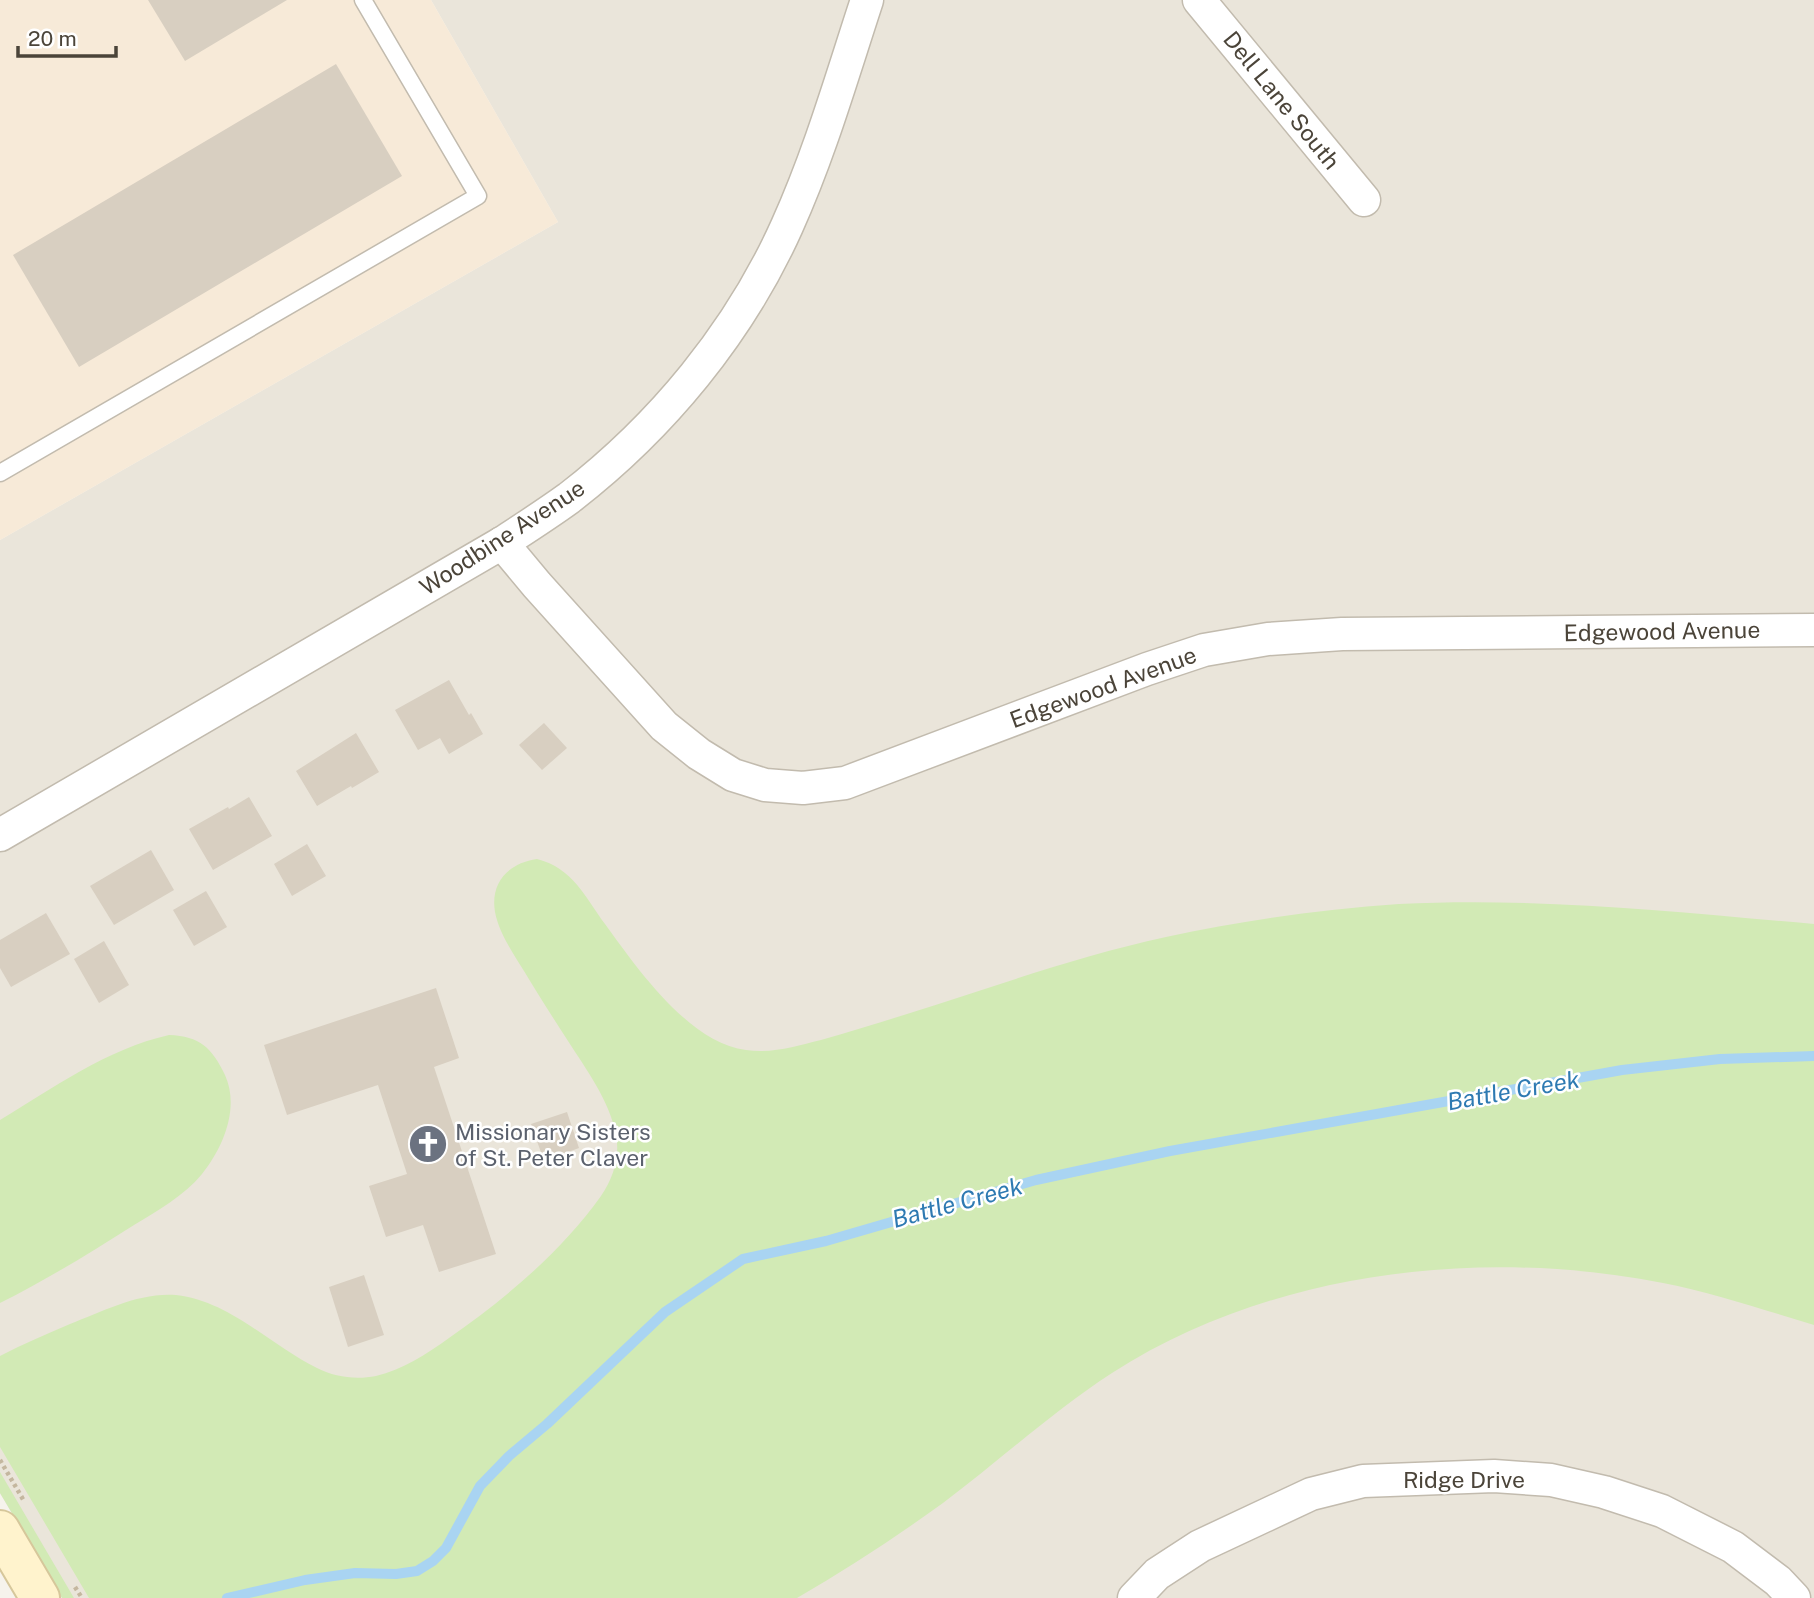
<svg xmlns="http://www.w3.org/2000/svg" width="1814" height="1598" font-family="'Public Sans',sans-serif">
	<rect width="100%" height="100%" fill="#f6f3ec"/>
	<!-- residential -->
	<polygon fill="#eae5da" points="431,0 1814,0 1814,1598 62,1598 0,1493 0,540 558,222"/>
	<!-- commercial -->
	<polygon fill="#f7ead8" points="0,0 431,0 558,222 0,540"/>
	<!-- green -->
	<g fill="#d2eab5">
		<path d="M537 859C573 868 585 897 605 924 637 968 689 1043 746 1050 772 1054 796 1046 821 1040 850 1032 878 1023 907 1014 993 987 1078 956 1166 937 1242 921 1321 909 1399 904 1538 897 1676 912 1814 924V1325C1764 1310 1714 1293 1663 1283 1480 1247 1271 1271 1112 1373 1052 1412 1000 1460 943 1503 896 1537 847 1569 797 1598H89L0 1447V1356C23 1344 47 1334 70 1324 103 1311 140 1292 176 1295 230 1301 270 1345 317 1368 335 1377 355 1380 376 1376 402 1370 427 1354 449 1338 505 1299 561 1252 601 1196 614 1177 620 1156 616 1134 609 1100 586 1069 568 1041 553 1018 538 994 524 971 513 953 499 933 495 912 490 882 509 863 537 859Z"/>
		<path d="M169 1035C200 1036 212 1048 225 1075 240 1108 223 1148 202 1174 184 1196 157 1211 134 1225 90 1253 46 1280 0 1303V1120C53 1088 107 1049 169 1035Z"/>
		<polygon points="0,1472 74,1598 62,1598 0,1493"/>
	</g>
	<g fill="none" stroke-linecap="round" stroke-linejoin="round">
		<!-- stream -->
		<polyline stroke="#a9d4f2" stroke-width="10" points="227,1598 305,1580 355,1573 396,1574 417,1571 433,1561 446,1548 480,1486 509,1456 547,1424 665,1312 743,1259 826,1241 1036,1180 1170,1151 1622,1070 1720,1059 1814,1056"/>
	</g>
	<!-- building -->
	<g fill="#d8cfc1">
		<polygon points="148,0 287,0 185,61"/>
		<polygon points="336,64 402,176 79,367 13,255"/>
		<polygon points="449,680 469,715 471,713 483,734 449,754 440,738 418,750 395,710"/>
		<polygon points="544,723 567,748 542,770 519,745"/>
		<polygon points="356,733 379,772 352,788 351,786 317,806 296,771"/>
		<polygon points="249,797 272,836 213,870 189,829 228,807 229,809"/>
		<polygon points="307,844 326,876 292,896 274,864"/>
		<polygon points="151,850 174,890 114,925 90,886"/>
		<polygon points="206,891 227,927 194,946 173,910"/>
		<polygon points="46,913 70,954 11,987 0,968 0,940"/>
		<polygon points="104,941 129,985 99,1003 74,959"/>
		<polygon points="436,988 459,1058 434,1067 496,1254 439,1272 423,1225 386,1237 369,1186 407,1174 378,1085 287,1115 264,1045"/>
		<polygon points="567,1112 579,1148 544,1161 531,1124"/>
		<polygon points="364,1275 384,1335 348,1347 329,1287"/>
	</g>
	<g fill="none" stroke-linecap="round" stroke-linejoin="round">
		<!-- lane casing -->
		<g stroke="#c2bbae" stroke-width="19">
			<polyline id="lane" points="0,473 478,196 363,0"/>
		</g>
		<!-- street casing -->
		<g stroke="#c2bbae" stroke-width="35">
			<g id="street">
				<polyline points="1199,0 1364,200"/>
				<polyline points="502,543 537,585 664,726 699,754 733,775 765,785 803,788 845,783 1147,669 1204,650 1268,639 1342,634 1814,630"/>
				<path d="M0 835 502 543C525 528 547 514 569 498 661 427 739 333 787 226 820 153 842 76 867 0"/>
				<polyline points="1134,1598 1157,1574 1200,1546 1311,1494 1363,1481 1494,1476 1551,1480 1604,1492 1662,1511 1733,1547 1778,1581 1794,1598"/>
			</g>
		</g>
		<!-- secondary casing -->
		<g stroke="#d6c79b" stroke-width="42">
			<polyline id="secondary" points="0,1530 40,1598"/>
		</g>
		<!-- path -->
		<g stroke="#c4b79f" stroke-width="4.5" stroke-dasharray="3.5 3.5" stroke-linecap="butt">
			<polyline points="0,1460 24,1501"/>
			<polyline points="75,1587 82,1598"/>
		</g>
		<!-- lane -->
		<use href="#lane" stroke="#fff" stroke-width="16"/>
		<!-- street -->
		<use href="#street" stroke="#fff" stroke-width="32"/>
		<!-- secondary -->
		<use href="#secondary" stroke="#fff3cd" stroke-width="38"/>
	</g>
	<!-- icons -->
	<defs>
		<g id="church-disc" transform="scale(2.0125)"><circle r="9.5" fill="#6b7280" stroke="#fff"/><path d="M-1.2-6h2.4v3.5h3.3v2.4h-3.3V6h-2.4V-.1h-3.3v-2.4h3.3Z" fill="#fff"/></g>
	</defs>
	<g fill-rule="evenodd">
		<use href="#church-disc" x="428" y="1144"/>
	</g>
	<g text-anchor="middle" dominant-baseline="central" stroke-width="5" stroke-linejoin="round" paint-order="stroke">
		<!-- street labels -->
		<g font-size="23" fill="#4b4439" stroke="#fff">
			<text transform="translate(1282 100) rotate(51)">Dell Lane South</text>
			<text transform="translate(502 537) rotate(-33)">Woodbine Avenue</text>
			<text transform="translate(1662 631) rotate(-1)">Edgewood Avenue</text>
			<text transform="translate(1103 687) rotate(-20)">Edgewood Avenue</text>
			<text x="1464" y="1479">Ridge Drive</text>
		</g>
		<!-- worship labels -->
		<g font-size="23" fill="#5b616d" stroke="#fff" text-anchor="start">
			<text x="455" y="1131">Missionary Sisters<tspan x="455" dy="26">of St. Peter Claver</tspan></text>
		</g>
		<!-- water labels -->
		<g font-size="24" font-style="italic" fill="#2e7ab2" stroke="#fff">
			<text transform="translate(1513 1090) rotate(-10)">Battle Creek</text>
			<text transform="translate(957 1202) rotate(-15)">Battle Creek</text>
		</g>
	</g>
	<!-- scale -->
	<path d="M18 46v10h98v-10" fill="none" stroke="#4b4439" stroke-width="3.5"/>
	<text x="28" y="46" font-size="21" fill="#4b4439" stroke="#ffffff" stroke-width="5" paint-order="stroke">20 m</text>
</svg>
